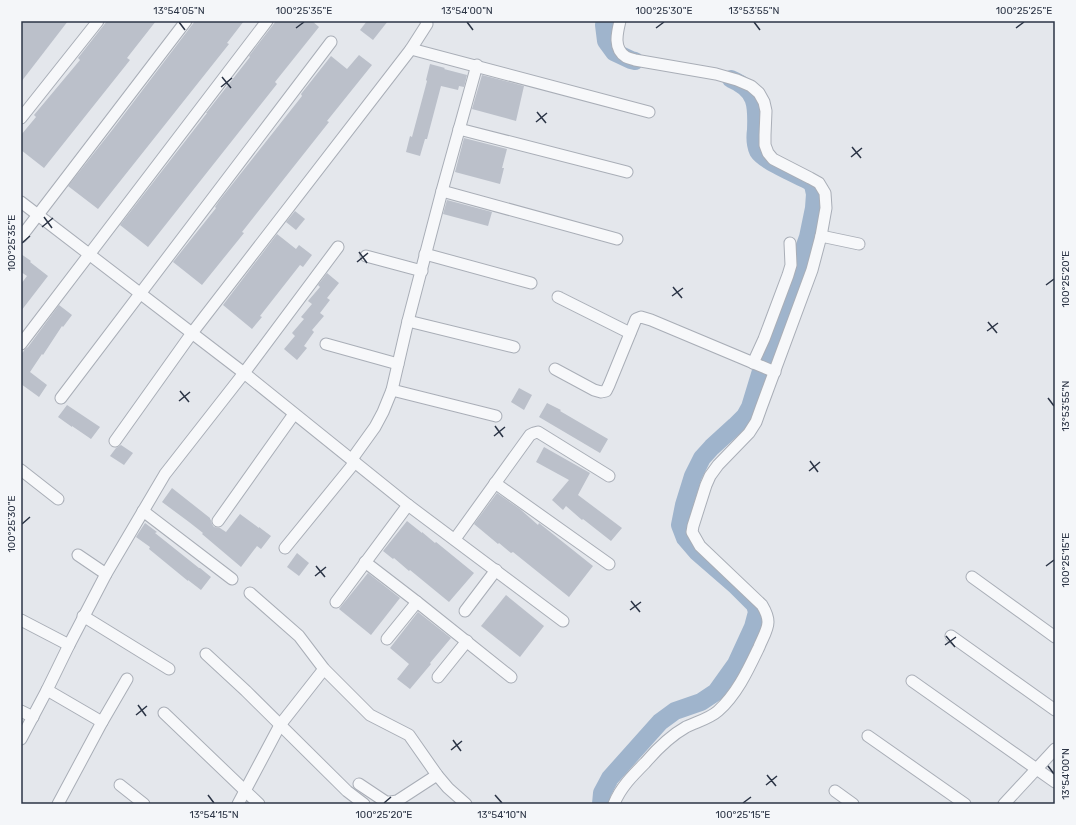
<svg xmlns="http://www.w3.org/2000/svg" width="1076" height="825" font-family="Rubik,sans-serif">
	<rect width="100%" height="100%" fill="#e4e7ec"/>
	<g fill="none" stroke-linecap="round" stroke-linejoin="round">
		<!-- river -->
		<g stroke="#9fb4cc" stroke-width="18">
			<polyline points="605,21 604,25 606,41 614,52 631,60 635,61"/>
			<path d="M601 804 602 793 610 778 660 722 675 711 701 702 716 692 736 664 753 627 757 612 755 605 735 585 697 552 685 538 680 525 684 505 693 476 702 458 712 447 735 426 745 416 750 407 764 361 808 237 814 208 815 194 813 185 809 181C797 175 764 161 758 151 755 144 755 137 756 130 757 105 757 90 731 79"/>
		</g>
	</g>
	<!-- building -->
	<g fill="#bbc0ca">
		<polygon points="21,21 68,21 21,82"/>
		<polygon points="107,21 156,21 127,58 130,60 44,168 21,150 21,135 36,117 34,115 80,60 78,58"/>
		<polygon points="195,21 244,21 227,43 229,44 98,209 68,186 113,129"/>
		<polygon points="276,21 312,21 319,27 275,82 277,84 148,247 120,225 207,113 206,113 210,108 250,57 249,56"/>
		<polygon points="367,21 388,21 373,40 360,30"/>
		<polygon points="359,55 372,65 327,121 329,122 242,232 244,233 202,285 173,262 216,208 215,207 219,201 302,96 301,94 331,56 347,69"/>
		<polygon points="430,64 445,68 444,69 467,75 464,87 459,86 458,90 441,86 427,139 425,139 420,156 406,152 410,136 412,137 427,81 426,80"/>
		<polygon points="482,75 524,86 516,121 472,109"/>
		<polygon points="464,138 507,149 502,168 504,168 500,184 455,172"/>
		<polygon points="447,200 492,212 488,226 443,214"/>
		<polygon points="295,211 305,219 296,230 286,222"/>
		<polygon points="277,234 296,249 299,245 312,255 303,267 300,265 260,316 262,317 252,329 223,305"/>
		<polygon points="21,254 31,261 30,262 48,276 21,311 21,284 27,276 21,272"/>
		<polygon points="327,273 339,283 327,298 330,300 320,313 324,316 312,330 314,332 304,346 307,348 297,360 284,349 295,336 292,333 304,319 301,317 312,304 308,301 320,287 318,285"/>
		<polygon points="59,305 72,315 63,327 62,326 43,355 42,354 30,372 47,385 39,397 21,384 21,355 25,349 28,347"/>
		<polygon points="519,388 532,395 524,410 511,402"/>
		<polygon points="547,403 561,410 560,411 608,439 600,453 539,417"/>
		<polygon points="67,405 100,427 91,439 72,426 72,427 58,417"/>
		<polygon points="121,445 133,453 124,465 110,456 116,448"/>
		<polygon points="544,447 590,473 578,495 622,528 611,541 583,519 582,520 566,506 563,510 552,500 569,480 536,462"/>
		<polygon points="172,488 210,518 210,519 211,520 212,524 214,527 220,528 226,532 240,514 259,528 259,527 271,536 261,549 257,546 241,567 202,534 203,533 189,522 162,502"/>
		<polygon points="497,493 520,509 538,525 539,523 593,566 569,597 513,552 511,553 499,543 498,544 474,524"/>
		<polygon points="407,521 422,533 422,532 435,543 436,542 474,573 449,602 410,570 409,571 394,558 393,559 383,551"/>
		<polygon points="145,523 157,532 155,533 199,568 200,568 211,577 201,590 188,580 188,581 149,549 150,547 136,537"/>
		<polygon points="297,553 309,563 299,576 287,567"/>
		<polygon points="368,573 400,598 371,635 339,609"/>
		<polygon points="506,595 544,626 520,657 481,626"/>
		<polygon points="418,612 451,638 430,663 431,664 410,689 397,679 409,664 390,648"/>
	</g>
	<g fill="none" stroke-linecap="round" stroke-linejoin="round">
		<!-- street casing -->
		<g stroke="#a9aeb7" stroke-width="13">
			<g id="street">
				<polyline points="411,49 649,112"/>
				<polyline points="21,118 98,21"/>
				<polyline points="459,129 627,172"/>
				<polyline points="442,191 617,239"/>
				<polyline points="21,202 244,373 408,505 563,621"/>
				<polyline points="821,236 859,244"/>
				<polyline points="21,237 186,21"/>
				<polyline points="425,254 531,283"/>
				<polyline points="366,256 422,271"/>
				<polyline points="558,297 630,333"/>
				<polyline points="408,321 514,347"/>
				<polyline points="21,344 267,21"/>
				<polyline points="326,344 398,364"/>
				<polyline points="753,363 764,339 788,275 791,265 790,243"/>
				<polyline points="555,369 594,390 601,392 606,391 609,385 636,319 641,317 651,320 775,372"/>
				<polyline points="392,390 496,416"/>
				<polyline points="61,398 331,42"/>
				<polyline points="115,441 192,333 411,49 427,24 426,21"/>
				<polyline points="352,459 375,427 383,412 392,390 408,321 442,191 477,65"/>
				<polyline points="21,470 58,499"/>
				<polyline points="495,483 609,564"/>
				<polyline points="143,511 232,579"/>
				<polyline points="218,521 294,414"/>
				<polyline points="455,539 530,435 534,433 538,432 609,476"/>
				<polyline points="285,548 355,462"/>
				<polyline points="78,555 106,574"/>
				<polyline points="365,562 417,602 511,677"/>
				<polyline points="972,577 1055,637"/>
				<polyline points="250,593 299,636 324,669 370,715 409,735 437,775 448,788 466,804"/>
				<polyline points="336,602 408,505"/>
				<polyline points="465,611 496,570"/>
				<polyline points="83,616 169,669"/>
				<polyline points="21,620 69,645"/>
				<polyline points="951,636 1055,710"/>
				<polyline points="387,639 417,602"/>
				<polyline points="206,654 246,691 347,791 364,804"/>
				<polyline points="438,677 467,641"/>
				<polyline points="912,681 1055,782"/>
				<polyline points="47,690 102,722"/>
				<polyline points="21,711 33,717"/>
				<polyline points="164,713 259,804"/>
				<polyline points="868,736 965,804"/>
				<polyline points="21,739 47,690 69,645 106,574 165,474 244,373 338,247"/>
				<polyline points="359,784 386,802 391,802 397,801 437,775"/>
				<polyline points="120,785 144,804"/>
				<polyline points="835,791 853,804"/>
				<polyline points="58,804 102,722 127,679"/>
				<polyline points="238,804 280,725 324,669"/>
				<path d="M614 804C620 788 633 775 645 763 657 749 670 736 686 727 696 722 709 719 718 711 737 694 748 670 759 647 762 639 768 630 768 622 768 615 765 610 762 605L700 546 692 532 693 526 706 485 710 476 718 465 749 433 756 422 761 408 812 270 821 236 826 208 825 193 819 183 810 178 773 159 768 153 765 145V135L766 111 764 102 759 93 751 86 737 80 716 74 635 60C632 59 628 58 626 57 613 49 617 33 620 21"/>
				<polyline points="1004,804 1055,749"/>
			</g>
		</g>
		<!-- street -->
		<use href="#street" stroke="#f7f8fa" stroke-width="11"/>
	</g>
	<!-- ticks -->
	<path fill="none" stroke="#2b3445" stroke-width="1.5" d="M179 22 185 30M467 22 473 30M754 22 760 30M296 28 304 22M656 28 664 22M1016 28 1024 22M222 77 231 88M221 87 232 78M537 112 546 123M536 122 547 113M852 147 861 158M851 157 862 148M44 217 52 228M42 227 53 218M22 243 30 236M359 252 367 263M357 262 368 253M1046 285 1054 279M673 287 682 298M672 296 683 288M988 322 997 333M987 331 998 323M180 391 189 402M1048 398 1054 406M179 401 190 392M495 426 503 437M494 436 505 427M810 461 818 472M809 471 820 462M22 524 30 517M316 566 325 577M1046 566 1054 560M315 576 326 567M631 601 640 612M630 610 641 602M946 636 955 647M945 645 956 637M138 705 146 716M136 715 147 706M453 740 461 751M451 750 462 741M1048 766 1054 774M767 775 776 786M766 785 777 776M208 795 214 803M495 795 502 803M384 803 391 797M743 803 751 797"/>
	<!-- border -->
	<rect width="1076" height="825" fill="none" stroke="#f4f6f9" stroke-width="44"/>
	<rect x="22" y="22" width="1032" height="781" fill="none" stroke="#2b3445" stroke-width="1.5"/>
	<g font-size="10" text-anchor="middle" fill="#2b3445">
		<text x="179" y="14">13°54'05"N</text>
		<text x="304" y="14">100°25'35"E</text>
		<text x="467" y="14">13°54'00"N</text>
		<text x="664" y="14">100°25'30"E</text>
		<text x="754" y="14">13°53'55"N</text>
		<text x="1024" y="14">100°25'25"E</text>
		<text transform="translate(11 243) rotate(-90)" y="4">100°25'35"E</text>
		<text transform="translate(1065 279) rotate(-90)" y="4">100°25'20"E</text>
		<text transform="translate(1065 406) rotate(-90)" y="4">13°53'55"N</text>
		<text transform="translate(11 524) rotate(-90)" y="4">100°25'30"E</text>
		<text transform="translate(1065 560) rotate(-90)" y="4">100°25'15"E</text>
		<text transform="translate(1065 774) rotate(-90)" y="4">13°54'00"N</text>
		<text x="214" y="818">13°54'15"N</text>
		<text x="384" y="818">100°25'20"E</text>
		<text x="502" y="818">13°54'10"N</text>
		<text x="743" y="818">100°25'15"E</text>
	</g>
</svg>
